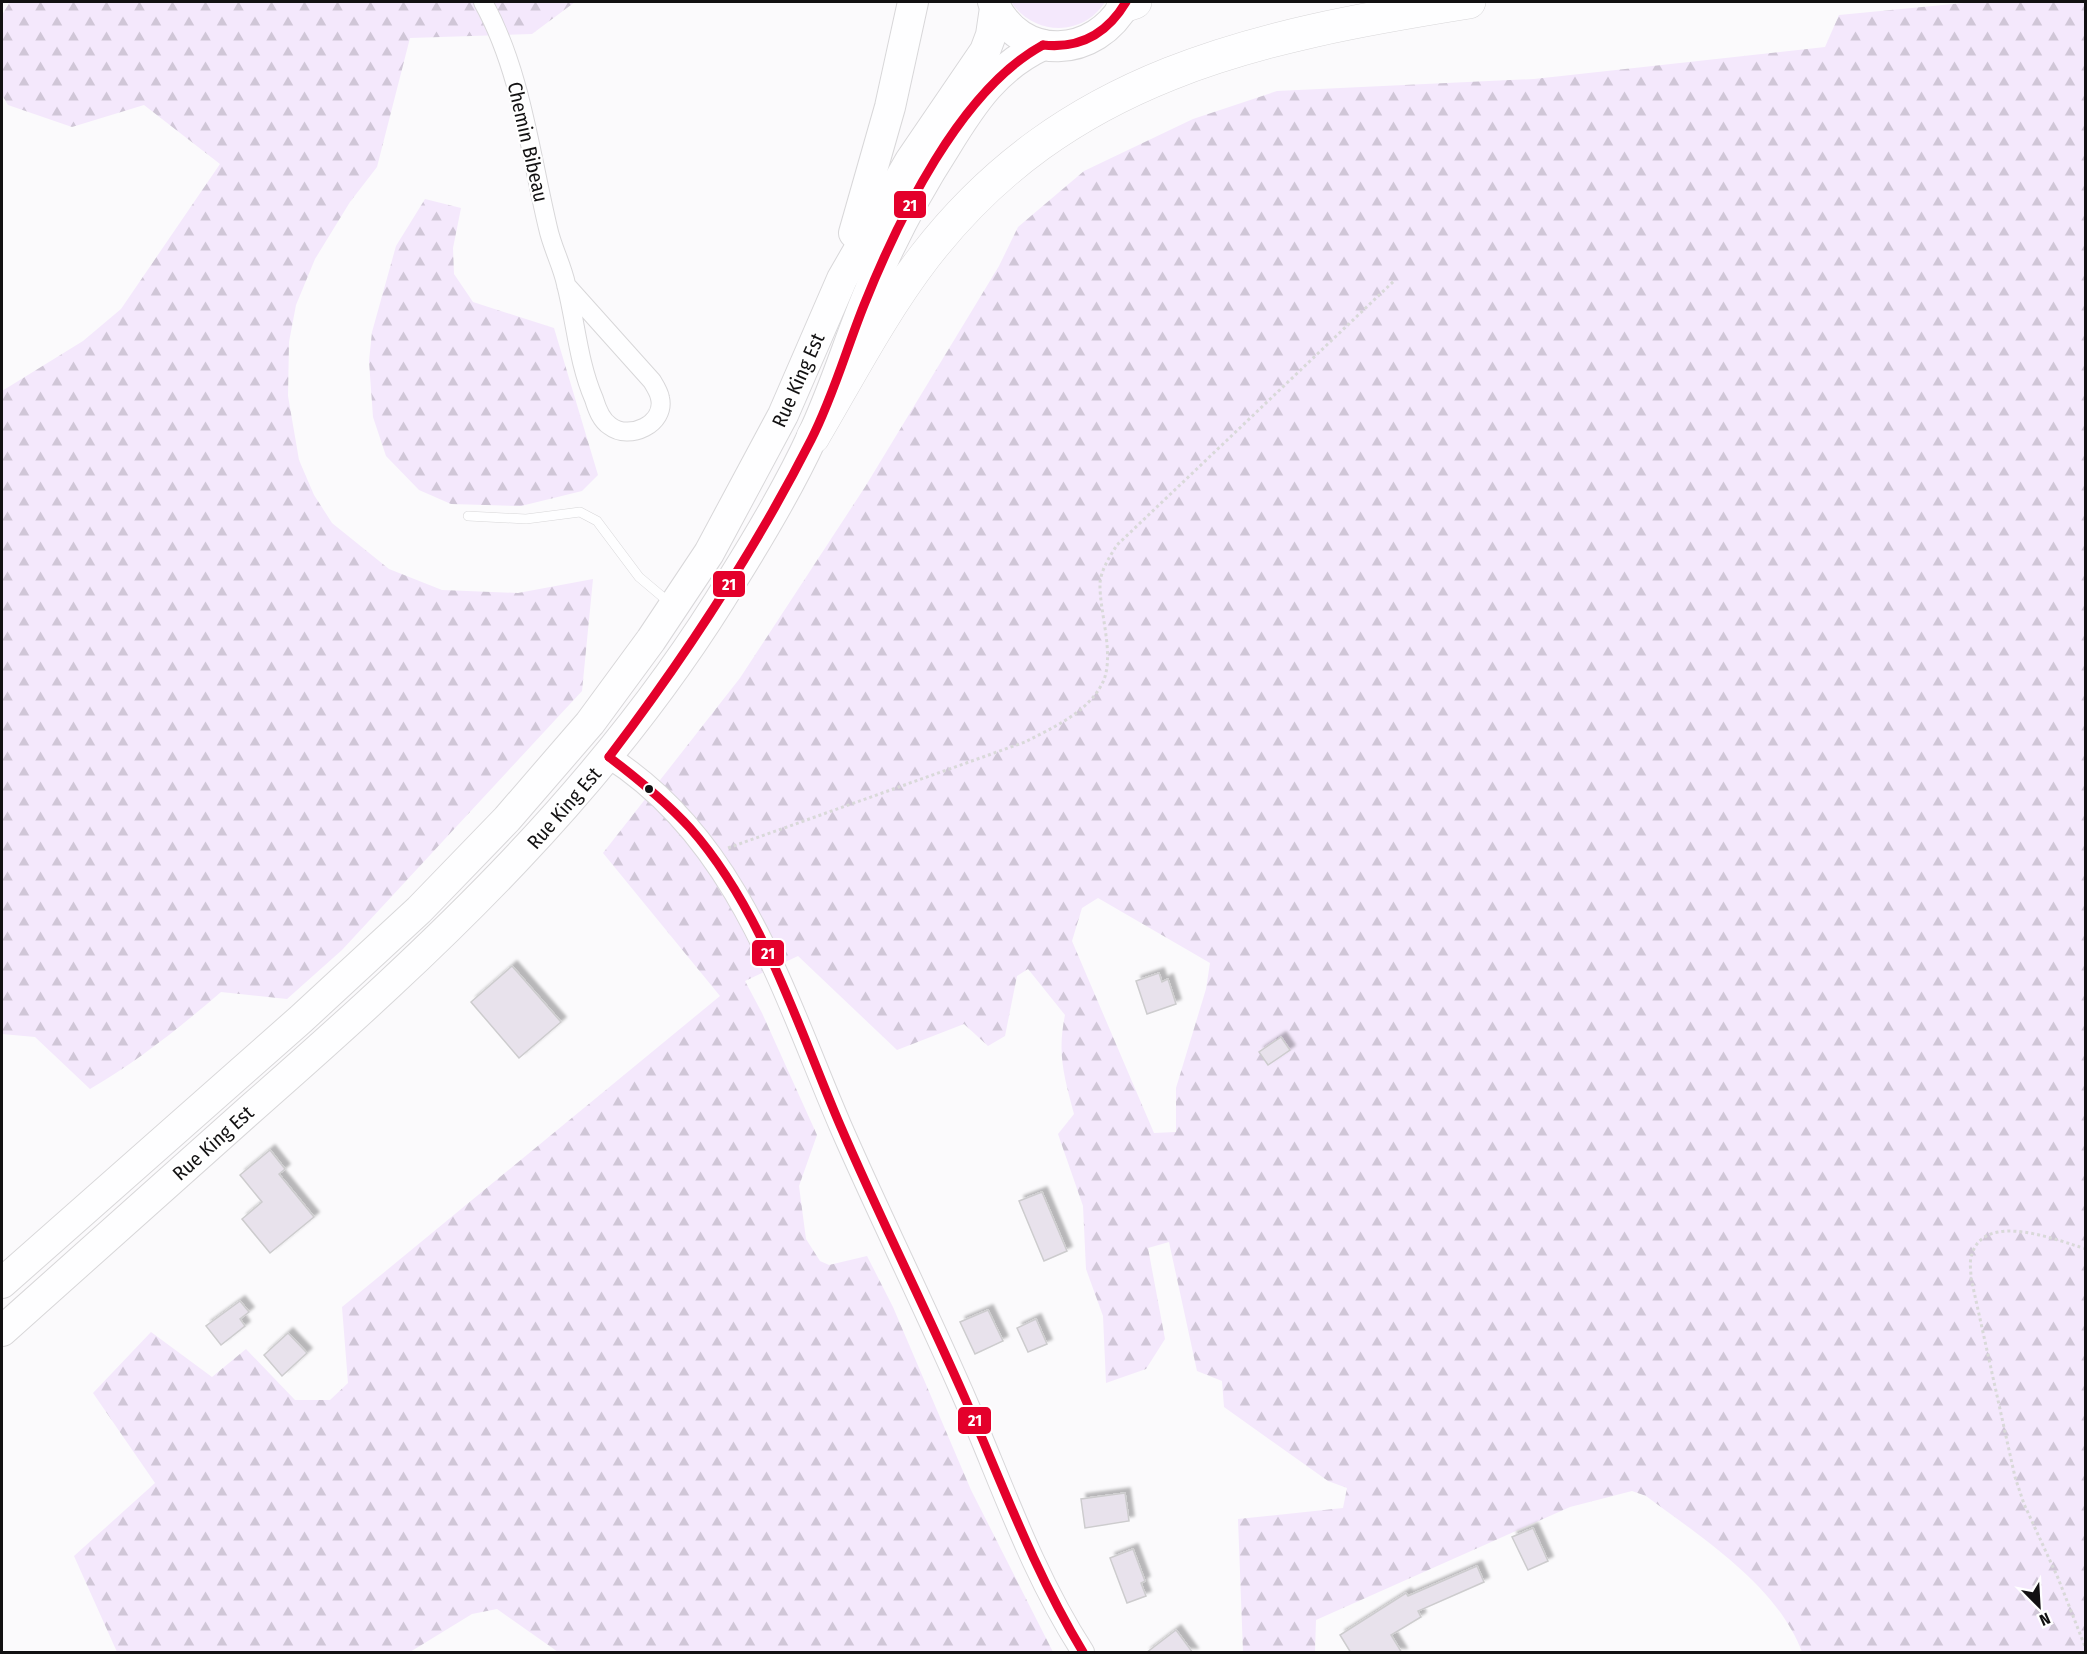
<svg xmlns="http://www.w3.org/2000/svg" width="2087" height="1654" font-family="'Fira Sans Condensed',sans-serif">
	<defs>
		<pattern id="forest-firs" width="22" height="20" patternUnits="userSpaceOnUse" patternTransform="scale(1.5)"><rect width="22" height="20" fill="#f4e8fc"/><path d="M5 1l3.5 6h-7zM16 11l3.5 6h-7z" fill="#d0c6d7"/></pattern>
		<filter id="shadow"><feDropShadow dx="5" dy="-5" stdDeviation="1.5" flood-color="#0004"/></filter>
	</defs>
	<rect width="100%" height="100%" fill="#fbfafc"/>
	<!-- grass -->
	<path fill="#f4e8fc" d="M1011 2H1105C1083 37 1034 36 1011 2Z"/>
	<!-- forest -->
	<g fill="url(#forest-firs)" fill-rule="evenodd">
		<path d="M10 2H575L532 34 410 38 377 167 350 202 315 259 296 305 289 342 288 396 299 460 314 495 332 523 389 569 442 590 518 593 593 579 582 691 342 950 287 999 221 992C179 1028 138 1061 90 1089L35 1037 2 1034V391L83 341 121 309 220 164 144 105 72 127 8 105 2 95V15Z"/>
		<path d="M1974 2H2085V1652H1802C1777 1585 1702 1538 1646 1496L1632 1491 1570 1507 1316 1620 1315 1652H1243L1238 1519 1343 1508 1347 1488 1328 1481 1224 1407 1222 1381 1197 1371 1169 1242 1148 1248 1165 1339 1146 1369 1106 1383 1103 1316 1086 1269 1083 1206 1058 1134 1074 1114C1064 1076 1057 1054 1065 1015L1028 969 1017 976 1005 1036 988 1046 964 1024 897 1050 798 956 745 981 762 1013 817 1135 799 1186 806 1239 820 1261 829 1265 867 1256 893 1307 971 1490 1053 1652H558L497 1609 472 1614 410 1652H117L74 1556 155 1483 93 1393 151 1332 212 1377 246 1349 295 1400H330L348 1383 342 1307 720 996 603 853 740 678 865 487 999 266 1018 227 1084 171 1193 119 1277 91 1534 79 1825 47 1839 15ZM1098 898 1210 963 1206 989 1176 1088V1132L1154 1133 1072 941 1082 908Z"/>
		<polygon points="425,199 461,208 453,248 454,274 473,302 554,328 598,475 582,491 521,506 451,504 419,490 386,456 373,417 369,361 372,332 396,246"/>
	</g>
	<!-- building -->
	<g fill="#e8e2ec" stroke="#cdccce" stroke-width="1.5" filter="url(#shadow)">
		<polygon points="512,966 561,1022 519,1058 471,1002"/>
		<polygon points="1159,973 1162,982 1168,979 1176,1004 1147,1014 1136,981"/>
		<polygon points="1281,1037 1290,1050 1268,1065 1259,1052"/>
		<polygon points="270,1150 285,1169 279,1174 314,1217 270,1253 242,1219 262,1202 240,1175"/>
		<polygon points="1042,1192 1067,1251 1044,1261 1019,1201"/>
		<polygon points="240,1301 249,1312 240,1319 245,1326 221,1345 206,1326"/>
		<polygon points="988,1310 1003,1341 975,1354 960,1322"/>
		<polygon points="1036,1319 1047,1344 1028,1352 1017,1328"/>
		<polygon points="288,1333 307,1353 282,1376 264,1355"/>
		<polygon points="1125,1493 1129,1521 1085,1528 1081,1499"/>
		<polygon points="1533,1528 1548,1561 1528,1570 1512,1537"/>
		<polygon points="1133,1549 1145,1581 1141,1583 1146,1596 1127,1603 1110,1558"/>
		<polygon points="1477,1566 1484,1582 1418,1611 1421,1617 1391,1635 1402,1653 1351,1653 1340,1635 1406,1593 1408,1596"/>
		<polygon points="1176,1630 1193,1653 1146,1653"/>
	</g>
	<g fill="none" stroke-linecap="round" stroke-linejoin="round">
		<!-- service casing -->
		<g stroke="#d8d7d9" stroke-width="10">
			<polyline id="service" points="468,516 526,519 580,512 597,521 639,577 671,604"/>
		</g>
		<!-- minor casing -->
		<g stroke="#d8d7d9" stroke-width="20">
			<path id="minor" d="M483 2C521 70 530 153 548 228 552 247 562 265 566 284 576 323 578 362 594 399 597 409 601 420 610 426 629 441 666 424 660 398 659 392 655 386 652 381L566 285"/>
		</g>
		<!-- tertiary casing -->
		<g stroke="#d8d7d9" stroke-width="24">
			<path id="tertiary" d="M609 757C738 839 783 992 840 1125 881 1219 927 1311 968 1406 1004 1490 1033 1575 1083 1652"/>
		</g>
		<!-- primary casing -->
		<g stroke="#d8d7d9" stroke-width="32">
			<g id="primary">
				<path d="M993 2C1020 63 1096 59 1126 2"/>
				<polyline points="854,233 890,107 913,2"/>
				<polyline points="2,1283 301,1019 419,910 507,819 590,723 651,640 709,553 783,415 842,279 910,161 985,51 991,35 995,8"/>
				<path d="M2 1331C86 1256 170 1181 254 1106 436 946 608 787 734 577 762 532 790 485 812 437 835 389 850 337 871 288 892 238 917 191 946 146 973 102 996 67 1043 45"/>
			</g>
		</g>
		<!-- motorway casing -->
		<g stroke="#d8d7d9" stroke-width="34">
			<g id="motorway">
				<polyline points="1123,6 1135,2"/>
				<path d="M813 437C849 376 882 312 925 256 1065 75 1256 36 1469 2"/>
			</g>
		</g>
		<!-- path -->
		<g stroke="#d9d9d9" stroke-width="3" stroke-dasharray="3 3" stroke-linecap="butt">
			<path d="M728 848 1025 742C1052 728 1087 713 1102 684 1116 657 1099 612 1100 583 1101 570 1110 556 1117 545L1395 280"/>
			<path d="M2086 1249C2057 1240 1985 1211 1972 1254 1969 1261 1971 1271 1971 1278L2015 1477 2024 1504 2058 1578 2086 1649"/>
		</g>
		<!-- service -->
		<use href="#service" stroke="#fefeff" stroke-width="9"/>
		<!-- minor -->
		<use href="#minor" stroke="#fefeff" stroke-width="18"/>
		<!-- tertiary -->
		<use href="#tertiary" stroke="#fefeff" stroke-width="22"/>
		<!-- primary -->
		<use href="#primary" stroke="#fefeff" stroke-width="30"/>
		<!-- motorway -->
		<use href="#motorway" stroke="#fefeff" stroke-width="33"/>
		<!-- bus-1 casing -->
		<g stroke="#fff" stroke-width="14">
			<g id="bus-1">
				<path d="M1043 45C1080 49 1107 34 1126 2"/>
				<path d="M609 757C638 779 665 801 690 828 762 909 798 1027 840 1125 879 1216 924 1305 964 1396 1002 1483 1034 1571 1083 1652"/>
				<path d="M609 757C685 657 754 552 811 440 833 397 846 350 864 305 898 220 960 90 1043 45"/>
			</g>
		</g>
		<!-- bus-1 -->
		<use href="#bus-1" stroke="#e4002b" stroke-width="9"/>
	</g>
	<!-- markers -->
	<circle fill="#121112" stroke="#fff" stroke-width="2" cx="649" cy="789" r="5"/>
	<g text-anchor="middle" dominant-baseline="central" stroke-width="4.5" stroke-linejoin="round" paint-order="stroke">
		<!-- street labels -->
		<g font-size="20" fill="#121112" stroke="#fff">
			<text transform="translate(528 142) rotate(77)">Chemin Bibeau</text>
			<text transform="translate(798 380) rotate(-66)">Rue King Est</text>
			<text transform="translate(564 808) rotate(-49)">Rue King Est</text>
			<text transform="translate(213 1143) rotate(-42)">Rue King Est</text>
		</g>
	</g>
	<g stroke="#fff" stroke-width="2">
		<rect x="893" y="190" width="34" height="29" rx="6" fill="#e4002b"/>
		<rect x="712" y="570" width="34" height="28" rx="6" fill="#e4002b"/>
		<rect x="751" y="939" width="34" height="28" rx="6" fill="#e4002b"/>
		<rect x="957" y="1406" width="35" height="29" rx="6" fill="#e4002b"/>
	</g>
	<g font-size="16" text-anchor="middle" font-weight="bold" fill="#fff">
		<text x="910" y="211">21</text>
		<text x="729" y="590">21</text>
		<text x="768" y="959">21</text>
		<text x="975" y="1426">21</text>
	</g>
	<!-- border -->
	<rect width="2087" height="1654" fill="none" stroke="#121112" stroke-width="6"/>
	<!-- north arrow -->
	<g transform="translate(2039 1606) rotate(156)" stroke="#ffffff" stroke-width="4.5" paint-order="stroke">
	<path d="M0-4.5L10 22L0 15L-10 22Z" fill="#121112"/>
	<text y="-9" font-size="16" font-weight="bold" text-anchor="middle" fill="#121112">N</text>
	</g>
</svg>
